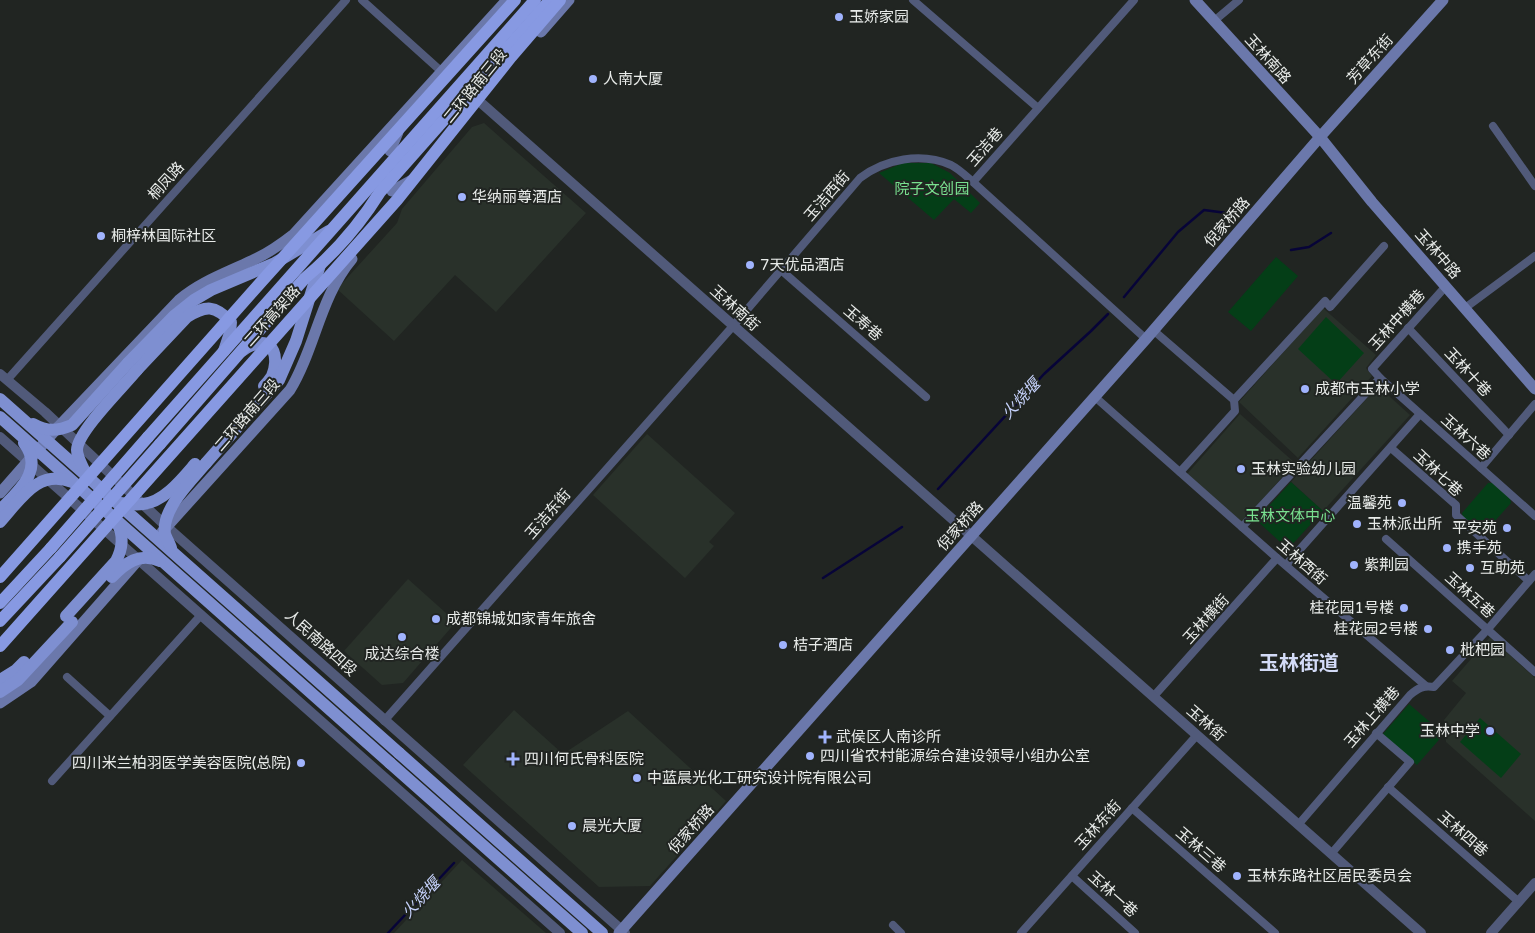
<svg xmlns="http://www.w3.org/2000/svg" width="1535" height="933" font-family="'Varela Round','Noto Sans SC',sans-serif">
	<rect width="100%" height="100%" fill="#212522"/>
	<!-- built -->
	<g fill="#29312a">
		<polygon points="484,123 586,213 496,312 455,275 394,341 337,289 397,223 402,209 472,127"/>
		<polygon points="1323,308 1376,355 1366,368 1372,376 1298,458 1239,402"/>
		<polygon points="1378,386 1410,415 1323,511 1291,482"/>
		<polygon points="1240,414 1295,463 1242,522 1187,474"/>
		<polygon points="647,434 735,513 709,542 714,546 685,578 593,495"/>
		<polygon points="408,579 456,622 403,683 382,685 344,651"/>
		<polygon points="1490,637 1535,678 1535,821 1446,742 1444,720 1466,693 1452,681"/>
		<polygon points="514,710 563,754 628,711 726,801 650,886 599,887 463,765"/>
		<polygon points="462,860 546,933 394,933"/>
	</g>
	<!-- green -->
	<g fill="#043e17">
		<polygon points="903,163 931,163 950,173 980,203 971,213 954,199 934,220 879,173"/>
		<polygon points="1276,257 1298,276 1251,331 1228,312"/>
		<polygon points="1326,317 1364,353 1336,384 1298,349"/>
		<polygon points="1291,482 1323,511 1288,549 1256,520"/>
		<polygon points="1488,483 1493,483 1510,498 1511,503 1485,532 1479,533 1463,518 1462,513"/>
		<polygon points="1409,704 1444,734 1417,765 1382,735"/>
		<polygon points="1480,718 1521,754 1501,778 1460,742"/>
	</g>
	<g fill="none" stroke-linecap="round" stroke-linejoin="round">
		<!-- stream -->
		<g stroke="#070438" stroke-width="2.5">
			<polyline points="1291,250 1309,247 1331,233"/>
			<polyline points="1124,297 1178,232 1204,210 1234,214"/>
			<polyline points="938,489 1044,374 1091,331 1108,314"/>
			<polyline points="823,578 902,527"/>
			<polyline points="388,933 454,863"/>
		</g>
		<!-- minor -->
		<g stroke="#515a7a" stroke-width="8">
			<polyline points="362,0 442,72"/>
			<polyline points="913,0 1038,108"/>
			<polyline points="1134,0 973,182 1146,339"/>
			<polyline points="1214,21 1239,0"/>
			<polyline points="1493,126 1535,186"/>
			<polyline points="781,270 926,397"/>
			<polyline points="1465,308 1535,256"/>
			<polyline points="1408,328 1509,435"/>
			<polyline points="1153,330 1234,400"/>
			<polyline points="1380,378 1535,516"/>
			<polyline points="7,380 346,0"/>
			<polyline points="1095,397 1277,558 1426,686"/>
			<polyline points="1391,448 1456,505 1456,515 1529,581"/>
			<polyline points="1481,468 1535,404"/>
			<polyline points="1180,472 1235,411 1234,400 1325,301 1330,307 1384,246"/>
			<polyline points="1242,527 1380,378 1372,369 1446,286"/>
			<polyline points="1386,539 1535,672"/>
			<polyline points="1286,565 1420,414"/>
			<polyline points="67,677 110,716"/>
			<polyline points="1154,696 1277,558"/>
			<path d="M384 721 733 326 860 178C885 159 921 152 951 165 959 169 966 176 973 182"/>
			<polyline points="52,781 201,615"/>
			<polyline points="1388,787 1519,902"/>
			<polyline points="1132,808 1275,933"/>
			<path d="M1298 825 1410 695C1418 688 1424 685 1434 687L1488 629 1535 574"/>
			<polyline points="1331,854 1410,762 1376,733"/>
			<polyline points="1072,876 1135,933"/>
			<polyline points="893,925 901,933"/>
			<polyline points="1021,933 1197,735"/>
		</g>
		<!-- tertiary -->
		<g stroke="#515a7a" stroke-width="10">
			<polyline points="479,101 1421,933"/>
			<polyline points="0,374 45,412 167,527 625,933"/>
			<polyline points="0,437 560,933"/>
			<polyline points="1491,933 1535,883"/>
		</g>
		<!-- secondary -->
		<g stroke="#6b78ab" stroke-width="11">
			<polyline points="1195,0 1320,137 1372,202 1535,389"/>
			<polyline points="541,32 569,0"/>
			<polyline points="390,151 398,132"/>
			<polyline points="392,191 412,180"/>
			<path d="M0 493 59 426 179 300C200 282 226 273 251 261 267 254 280 245 294 234L506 1"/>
			<path d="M162 532 290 390C315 349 320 297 352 259"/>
			<polyline points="0,703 31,682 139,559"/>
			<polyline points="619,933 1146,339 1320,137 1443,0"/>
		</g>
		<!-- primary -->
		<g stroke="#7e8fd1" stroke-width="12">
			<path d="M242 351C245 349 249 346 253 345 275 336 279 360 272 376 270 379 267 383 264 386"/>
			<polyline points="128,363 174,316 194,300 211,290 275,263 329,231"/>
			<path d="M137 370 187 317C206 305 215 305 231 322L230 333 224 351"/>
			<polyline points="206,463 279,380 296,341 320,265"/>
			<polyline points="0,680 16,670 24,662"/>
			<polyline points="0,692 18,680 72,622"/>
			<polyline points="399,753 602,933"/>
			<polyline points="390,763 582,933"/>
		</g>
		<!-- trunk -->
		<g stroke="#8799e2" stroke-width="12">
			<polyline points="148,437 535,0"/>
			<path d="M160 444 305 278C334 254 360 224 380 192L550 0"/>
			<polyline points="0,603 51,548"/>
			<polyline points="0,621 60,557"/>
		</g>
		<!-- primary-bridge -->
		<g stroke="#7e8fd1" stroke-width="12">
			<polyline points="0,399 399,753"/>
			<polyline points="0,417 390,763"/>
			<path d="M33 424C47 432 58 431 72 425L128 363"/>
			<path d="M85 472C82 465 77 457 77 450 77 432 124 386 137 370"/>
			<path d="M120 503C127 504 136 505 143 504 164 502 182 479 195 464"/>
			<path d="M0 510C18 491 45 470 24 443"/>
			<path d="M0 522C20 500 38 468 72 482"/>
			<path d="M171 548C170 544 166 538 165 534 161 509 192 480 206 463"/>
			<path d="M112 577C125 563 140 552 160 561"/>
			<path d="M66 616 116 561C122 550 125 534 116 522"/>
		</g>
		<!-- trunk-bridge -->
		<g stroke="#8799e2" stroke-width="12">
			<polyline points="51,548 148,437"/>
			<polyline points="60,557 160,444"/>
			<polyline points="0,577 262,281 515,0"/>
			<polyline points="0,646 397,200 511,57 560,0"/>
		</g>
	</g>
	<!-- markers -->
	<g fill="#a0b3fd" stroke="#212522" stroke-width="2">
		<circle cx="839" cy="17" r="5"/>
		<circle cx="593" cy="79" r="5"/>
		<circle cx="462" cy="197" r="5"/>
		<circle cx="101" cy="236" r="5"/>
		<circle cx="750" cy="265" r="5"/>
		<circle cx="1305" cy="389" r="5"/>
		<circle cx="1241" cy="469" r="5"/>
		<circle cx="1402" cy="503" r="5"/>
		<circle cx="1357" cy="524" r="5"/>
		<circle cx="1507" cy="528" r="5"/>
		<circle cx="1447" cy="548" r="5"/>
		<circle cx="1354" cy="565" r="5"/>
		<circle cx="1470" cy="568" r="5"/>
		<circle cx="1404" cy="608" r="5"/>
		<circle cx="436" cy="619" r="5"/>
		<circle cx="1428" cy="629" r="5"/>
		<circle cx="402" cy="637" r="5"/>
		<circle cx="783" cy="645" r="5"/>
		<circle cx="1450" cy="650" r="5"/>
		<circle cx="1490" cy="731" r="5"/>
		<path d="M822.5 729.5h5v5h5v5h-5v5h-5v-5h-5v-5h5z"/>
		<circle cx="810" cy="756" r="5"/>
		<path d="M510.5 751.5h5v5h5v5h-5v5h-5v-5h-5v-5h5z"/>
		<circle cx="301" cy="763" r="5"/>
		<circle cx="637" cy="778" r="5"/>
		<circle cx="572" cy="826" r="5"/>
		<circle cx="1237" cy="876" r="5"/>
	</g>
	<g text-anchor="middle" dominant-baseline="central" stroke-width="4" stroke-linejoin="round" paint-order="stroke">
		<!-- poi labels -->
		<g font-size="15" fill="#e8ebe9" stroke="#212522" text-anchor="start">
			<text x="849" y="17">玉娇家园</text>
			<text x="603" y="79">人南大厦</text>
			<text x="472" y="197">华纳丽尊酒店</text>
			<text x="111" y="236">桐梓林国际社区</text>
			<text x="760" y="265">7天优品酒店</text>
			<text x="1315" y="389">成都市玉林小学</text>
			<text x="1251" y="469">玉林实验幼儿园</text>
			<text x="1392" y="503" text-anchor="end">温馨苑</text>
			<text x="1367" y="524">玉林派出所</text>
			<text x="1497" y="528" text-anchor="end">平安苑</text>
			<text x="1457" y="548">携手苑</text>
			<text x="1364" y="565">紫荆园</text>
			<text x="1480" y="568">互助苑</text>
			<text x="1394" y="608" text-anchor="end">桂花园1号楼</text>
			<text x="446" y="619">成都锦城如家青年旅舍</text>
			<text x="1418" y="629" text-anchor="end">桂花园2号楼</text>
			<text x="793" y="645">桔子酒店</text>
			<text x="1460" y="650">枇杷园</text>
			<text x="402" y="654" text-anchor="middle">成达综合楼</text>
			<text x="1480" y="731" text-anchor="end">玉林中学</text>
			<text x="836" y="737">武侯区人南诊所</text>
			<text x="820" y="756">四川省农村能源综合建设领导小组办公室</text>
			<text x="524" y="759">四川何氏骨科医院</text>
			<text x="291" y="763" text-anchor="end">四川米兰柏羽医学美容医院(总院)</text>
			<text x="647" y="778">中蓝晨光化工研究设计院有限公司</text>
			<text x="582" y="826">晨光大厦</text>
			<text x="1247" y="876">玉林东路社区居民委员会</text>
		</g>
		<!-- street labels -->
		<g font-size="15" fill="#e8ebe9" stroke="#212522">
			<text transform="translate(1268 59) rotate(48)">玉林南路</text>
			<text transform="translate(1370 59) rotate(-48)">芳草东街</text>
			<text transform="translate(475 86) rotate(-51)">二环路南三段</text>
			<text transform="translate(985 147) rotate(-49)">玉洁巷</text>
			<text transform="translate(166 181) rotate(-48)">桐凤路</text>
			<text transform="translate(827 196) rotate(-49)">玉洁西街</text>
			<text transform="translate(1227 222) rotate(-49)">倪家桥路</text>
			<text transform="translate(1438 254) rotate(49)">玉林中路</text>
			<text transform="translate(735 308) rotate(42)">玉林南街</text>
			<text transform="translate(272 316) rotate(-48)">二环高架路</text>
			<text transform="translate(1397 320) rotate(-48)">玉林中横巷</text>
			<text transform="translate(863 323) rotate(41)">玉寿巷</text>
			<text transform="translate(1468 372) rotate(47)">玉林十巷</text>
			<text transform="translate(247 415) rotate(-49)">二环路南三段</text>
			<text transform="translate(1466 437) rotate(42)">玉林六巷</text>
			<text transform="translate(1438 473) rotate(43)">玉林七巷</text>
			<text transform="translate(548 514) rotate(-49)">玉洁东街</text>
			<text transform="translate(960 526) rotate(-48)">倪家桥路</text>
			<text transform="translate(1302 562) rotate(41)">玉林西街</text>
			<text transform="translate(1470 595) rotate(42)">玉林五巷</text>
			<text transform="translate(1206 619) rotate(-48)">玉林横街</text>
			<text transform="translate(321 643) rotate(42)">人民南路四段</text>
			<text transform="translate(1372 717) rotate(-49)">玉林上横巷</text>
			<text transform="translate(1206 723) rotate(41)">玉林街</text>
			<text transform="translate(1098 825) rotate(-48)">玉林东街</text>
			<text transform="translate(691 829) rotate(-48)">倪家桥路</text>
			<text transform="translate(1463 834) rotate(41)">玉林四巷</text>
			<text transform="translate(1201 850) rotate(41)">玉林三巷</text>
			<text transform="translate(1113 894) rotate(42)">玉林一巷</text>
		</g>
		<!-- park labels -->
		<g font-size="15" fill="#79e08f" stroke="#212522">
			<text x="932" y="189">院子文创园</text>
			<text x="1290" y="516">玉林文体中心</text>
		</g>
		<!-- water labels -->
		<g font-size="16" font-style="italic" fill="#c6d2fc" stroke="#212522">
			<text transform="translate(1021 399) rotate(-47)">火烧堰</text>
			<text transform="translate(421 898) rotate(-47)">火烧堰</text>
		</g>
		<!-- district labels -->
		<g font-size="20" font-weight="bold" fill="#d3dbf7" stroke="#212522">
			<text x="1299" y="664">玉林街道</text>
		</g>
	</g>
</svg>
